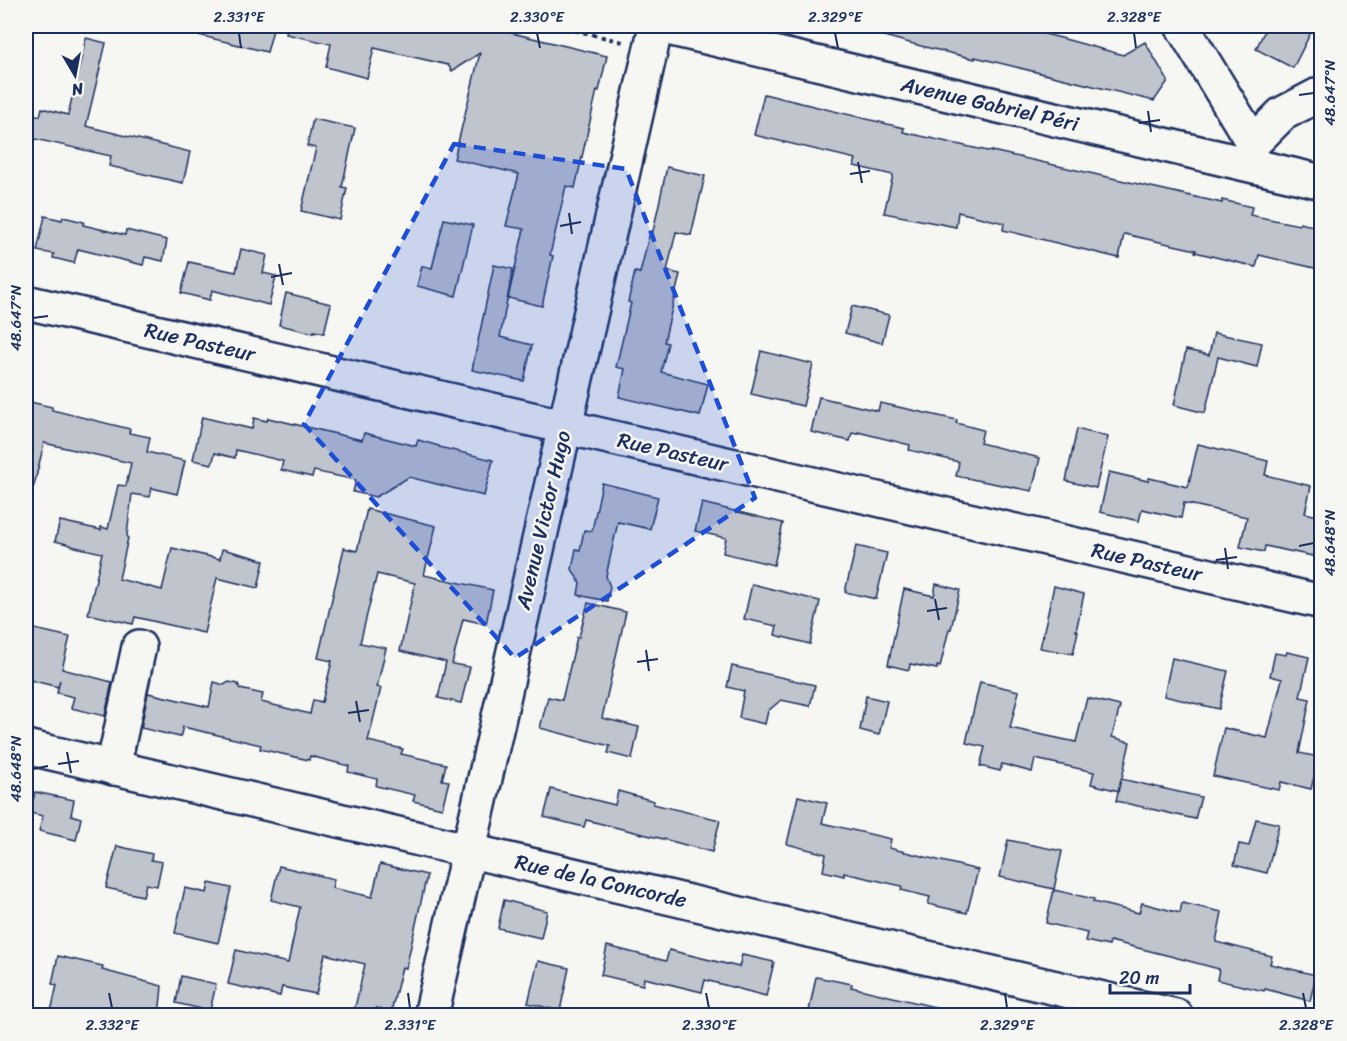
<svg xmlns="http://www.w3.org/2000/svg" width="1347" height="1041" font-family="Sriracha,sans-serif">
	<rect width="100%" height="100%" fill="#f6f6f2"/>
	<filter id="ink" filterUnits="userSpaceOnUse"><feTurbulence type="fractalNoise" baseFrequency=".0167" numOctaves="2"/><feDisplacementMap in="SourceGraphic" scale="12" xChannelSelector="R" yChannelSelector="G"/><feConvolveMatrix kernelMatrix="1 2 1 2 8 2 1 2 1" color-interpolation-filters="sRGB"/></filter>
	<g filter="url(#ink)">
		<!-- building -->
		<g fill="#c0c4cd" stroke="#1b2f5e" stroke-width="1.5">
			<polygon points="195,26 274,26 267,52 194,34"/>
			<polygon points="287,26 483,26 607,56 599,91 597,90 575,188 566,186 550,255 553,256 542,306 508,298 524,229 506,226 519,174 454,159 480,53 452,71 448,65 374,48 367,78 326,67 331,44 286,34"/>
			<polygon points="870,26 1021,26 1020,28 1061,38 1123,55 1145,42 1168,81 1154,101 975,57 975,59 921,46 869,32"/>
			<polygon points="1267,26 1298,26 1311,32 1293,68 1256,49"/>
			<polygon points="86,38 106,43 86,126 190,152 183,183 109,166 111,156 26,137 26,112 40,116 42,108 68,115"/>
			<polygon points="764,94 904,128 903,132 992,152 992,151 1222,203 1222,200 1252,207 1250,215 1299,225 1300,223 1322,228 1322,255 1319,269 1259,255 1256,267 1195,252 1196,250 1124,234 1119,258 1003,230 1004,223 958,212 956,227 884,213 893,175 854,166 856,159 754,135"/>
			<polygon points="313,119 355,128 342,187 347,188 340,220 301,211 316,148 307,146"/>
			<polygon points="667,167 705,176 691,235 676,232 667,271 680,274 664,342 668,343 661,372 708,384 700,416 619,397 625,369 616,367 631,303 628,302 635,272 640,273 649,236 652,236"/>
			<polygon points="45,216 62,220 63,217 84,222 83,225 125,235 126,230 167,240 163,261 145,257 143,265 78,249 74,263 53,258 54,254 37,251"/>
			<polygon points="444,219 473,225 456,296 417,286 422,266 432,268"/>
			<polygon points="241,249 267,255 263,273 276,276 269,305 212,290 210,300 181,293 189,262 236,272"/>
			<polygon points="494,265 513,269 500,337 532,345 524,381 472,370"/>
			<polygon points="286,293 331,304 324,333 314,331 314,333 279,325"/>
			<polygon points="852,306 889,315 882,343 845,333"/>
			<polygon points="1214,333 1262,343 1257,367 1218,357 1205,413 1174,405 1186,350 1209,355"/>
			<polygon points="761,351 813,364 803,406 751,394"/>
			<polygon points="819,397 878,411 880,403 957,420 956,423 983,430 980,443 1040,458 1032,491 956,476 959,462 909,450 910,445 858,432 858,434 852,433 850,441 811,432"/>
			<polygon points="26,401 52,407 52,410 130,429 129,433 150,437 147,452 185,461 177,494 152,488 150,497 132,494 127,535 128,538 119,579 162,590 172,548 220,559 222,549 253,557 264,561 258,588 217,578 204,633 135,617 133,624 88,614 102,553 71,546 71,545 55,541 60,521 101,530 101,527 108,529 118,485 126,486 131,463 44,443 34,486 26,485"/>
			<polygon points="202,417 252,429 254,418 267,421 268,418 362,440 364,433 416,446 418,440 439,446 439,447 493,460 484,496 409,477 376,497 353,492 356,480 314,471 312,477 281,470 283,461 236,450 235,458 215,453 212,464 193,460"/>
			<polygon points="1077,429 1108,437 1096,488 1066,481"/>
			<polygon points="1198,444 1268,461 1265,475 1311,486 1305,513 1322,517 1322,558 1265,546 1264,552 1240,547 1247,517 1184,503 1181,518 1142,509 1139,521 1100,512 1109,472 1148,481 1149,478 1188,487"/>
			<polygon points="602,483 658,497 650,529 618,522 606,576 610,587 607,601 578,595 580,583 572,569 576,549 580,550 584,530 592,531"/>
			<polygon points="702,503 783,523 774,565 723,553 726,538 695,531"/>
			<polygon points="367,509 436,526 424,575 493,590 486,624 463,619 452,664 470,667 461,703 438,698 446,662 400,651 415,583 377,574 360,643 386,648 377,687 381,688 368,741 403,749 401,754 446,764 442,780 449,781 442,808 413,801 415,795 376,786 377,779 348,772 349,766 310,756 309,760 260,749 261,745 183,727 180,737 141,728 148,693 209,707 214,682 224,685 229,682 238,684 240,689 263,694 261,702 310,714 313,700 322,702 332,661 318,658 344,548 357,551"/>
			<polygon points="856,546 887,553 876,599 845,592"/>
			<polygon points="752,584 820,601 810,644 775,635 777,626 744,619"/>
			<polygon points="936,584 960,590 951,629 949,629 940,667 937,666 937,669 910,664 909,670 888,665 904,589 934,596"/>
			<polygon points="1054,586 1084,594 1076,631 1078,631 1073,654 1040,648"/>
			<polygon points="588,603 626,612 602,718 639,727 632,759 608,753 610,746 540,728 548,697 562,700 577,637 579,637"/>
			<polygon points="26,627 70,637 62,669 112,682 105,716 71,708 74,697 57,693 60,680 58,687 26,679"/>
			<polygon points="1287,652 1309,657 1300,697 1310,699 1299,753 1319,757 1311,789 1281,782 1279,790 1213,776 1224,728 1267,738 1282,679 1270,676 1275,653 1286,655"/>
			<polygon points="1172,658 1228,671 1219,709 1164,696"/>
			<polygon points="732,666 815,685 810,706 781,700 768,711 765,724 739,718 744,691 727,687"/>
			<polygon points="980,682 1019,691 1010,728 1076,742 1087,698 1120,706 1112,737 1130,742 1119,791 1091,784 1094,772 1035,759 1032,772 1002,764 1000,771 980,766 985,747 966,743"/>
			<polygon points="866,696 887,701 879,735 860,730"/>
			<polygon points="1121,779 1201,797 1195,819 1116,801"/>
			<polygon points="551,789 615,805 618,791 654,801 653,804 720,820 712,852 667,840 586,820 584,827 544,817"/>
			<polygon points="35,792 74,800 71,815 81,818 76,840 39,831 43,816 30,813"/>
			<polygon points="798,796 827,803 822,823 891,839 889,848 978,870 967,913 928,904 930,897 901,890 902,886 844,873 844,876 823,871 826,854 787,844"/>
			<polygon points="1256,819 1279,824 1267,873 1234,865 1239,844 1249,846"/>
			<polygon points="1008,840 1062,851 1054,889 1000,877"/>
			<polygon points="117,846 152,854 151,860 162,862 157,886 146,884 143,896 106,888"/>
			<polygon points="380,864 427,875 406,968 402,967 391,1012 376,1008 374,1016 353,1016 365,964 325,954 316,994 282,987 280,996 228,984 236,950 288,963 300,907 271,900 279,866 334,879 332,888 372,897"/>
			<polygon points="209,883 231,888 218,943 175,933 185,888 207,893"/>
			<polygon points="1054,890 1094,899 1093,902 1139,913 1142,903 1180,913 1182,903 1222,912 1216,942 1272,956 1270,964 1316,975 1310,1001 1265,989 1264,991 1217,980 1219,969 1170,956 1110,941 1109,946 1085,941 1087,933 1046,923"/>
			<polygon points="504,900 547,911 541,938 498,928"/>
			<polygon points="607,946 666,961 669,950 739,967 742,955 774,962 766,996 705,980 702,992 644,978 643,985 601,975"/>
			<polygon points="58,956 103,966 102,970 162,986 159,1016 50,1016 57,985 52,984"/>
			<polygon points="538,961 569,968 560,1011 528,1003"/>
			<polygon points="181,976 216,984 210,1011 176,1003"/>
			<polygon points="816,977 852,984 851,987 935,1007 934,1016 808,1016"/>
		</g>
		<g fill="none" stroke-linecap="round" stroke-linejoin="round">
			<!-- minor casing -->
			<g stroke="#1b2f5e" stroke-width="38">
				<g id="minor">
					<polyline points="659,26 1322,182"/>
					<polyline points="1182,26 1253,143"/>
					<polyline points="1253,143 1282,114 1322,93"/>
					<polyline points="26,302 1322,602"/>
					<polyline points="26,747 1176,1016"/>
					<polyline points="113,768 139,647"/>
					<polyline points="431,1016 656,26"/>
				</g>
			</g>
			<!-- path -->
			<polyline stroke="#1b2f5e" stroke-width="4" stroke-dasharray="4.5 4.5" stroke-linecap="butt" points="557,26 623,42"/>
			<!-- minor -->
			<use href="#minor" stroke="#f6f6f2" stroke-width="33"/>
		</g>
	</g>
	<!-- marked area -->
	<path fill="#1d4ed8" fill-opacity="0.2" stroke="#1d4ed8" stroke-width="4.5" stroke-dasharray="12 8" stroke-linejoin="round" d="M454 144 626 169 755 498 515 658 304 424Z"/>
	<!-- ticks -->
	<path fill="none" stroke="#1b2f5e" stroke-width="2" d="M239 33 241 48M537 33 540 48M835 33 838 48M1134 33 1136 48M1299 95 1314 93M1148 111 1151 132M1139 123 1160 120M858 162 862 183M850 174 870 171M569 213 572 234M560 226 581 222M279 264 283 285M271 277 292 273M33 318 48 316M1299 546 1314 543M1225 548 1228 569M1216 560 1237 557M935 599 939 620M927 611 947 608M646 650 649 671M637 662 658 659M356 701 360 722M348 713 369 710M67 752 71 773M58 764 79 761M33 769 48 766M109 993 112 1008M408 993 410 1008M706 993 709 1008M1005 993 1007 1008M1303 993 1306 1008"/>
	<g text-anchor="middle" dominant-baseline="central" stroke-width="5" stroke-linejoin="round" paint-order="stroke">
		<!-- street labels -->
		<g font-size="21" fill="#1b2f5e" stroke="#f6f6f2">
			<text transform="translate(990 104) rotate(13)">Avenue Gabriel Péri</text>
			<text transform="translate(200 342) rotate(13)">Rue Pasteur</text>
			<text transform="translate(673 452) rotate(13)">Rue Pasteur</text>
			<text transform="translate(543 520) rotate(-77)">Avenue Victor Hugo</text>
			<text transform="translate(1147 562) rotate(13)">Rue Pasteur</text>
			<text transform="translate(601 881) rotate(13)">Rue de la Concorde</text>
		</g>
	</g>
	<!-- margin -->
	<rect width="1347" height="1041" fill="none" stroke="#f6f6f2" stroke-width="66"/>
	<!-- north arrow -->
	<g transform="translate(75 75) rotate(170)" stroke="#f6f6f2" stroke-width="4.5" paint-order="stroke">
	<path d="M0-4.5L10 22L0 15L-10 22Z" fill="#1b2f5e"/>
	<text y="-9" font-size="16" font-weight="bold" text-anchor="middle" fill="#1b2f5e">N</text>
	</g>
	<!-- scale -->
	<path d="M1110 984v9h80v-9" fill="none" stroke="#1b2f5e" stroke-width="3"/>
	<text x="1119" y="984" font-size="18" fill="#1b2f5e" stroke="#f6f6f2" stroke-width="4.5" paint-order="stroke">20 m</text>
	<rect x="33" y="33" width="1281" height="975" fill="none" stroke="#1b2f5e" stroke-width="2"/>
	<g font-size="15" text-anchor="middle" fill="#1b2f5e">
		<text x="239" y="22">2.331°E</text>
		<text x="537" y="22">2.330°E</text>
		<text x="835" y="22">2.329°E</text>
		<text x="1134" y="22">2.328°E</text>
		<text transform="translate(1330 93) rotate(-90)" y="5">48.647°N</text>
		<text transform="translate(16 318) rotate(-90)" y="5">48.647°N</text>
		<text transform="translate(1330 543) rotate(-90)" y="5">48.648°N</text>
		<text transform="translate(16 769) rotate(-90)" y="5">48.648°N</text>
		<text x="112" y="1030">2.332°E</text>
		<text x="410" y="1030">2.331°E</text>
		<text x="709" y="1030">2.330°E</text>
		<text x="1007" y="1030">2.329°E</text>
		<text x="1306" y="1030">2.328°E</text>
	</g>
</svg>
